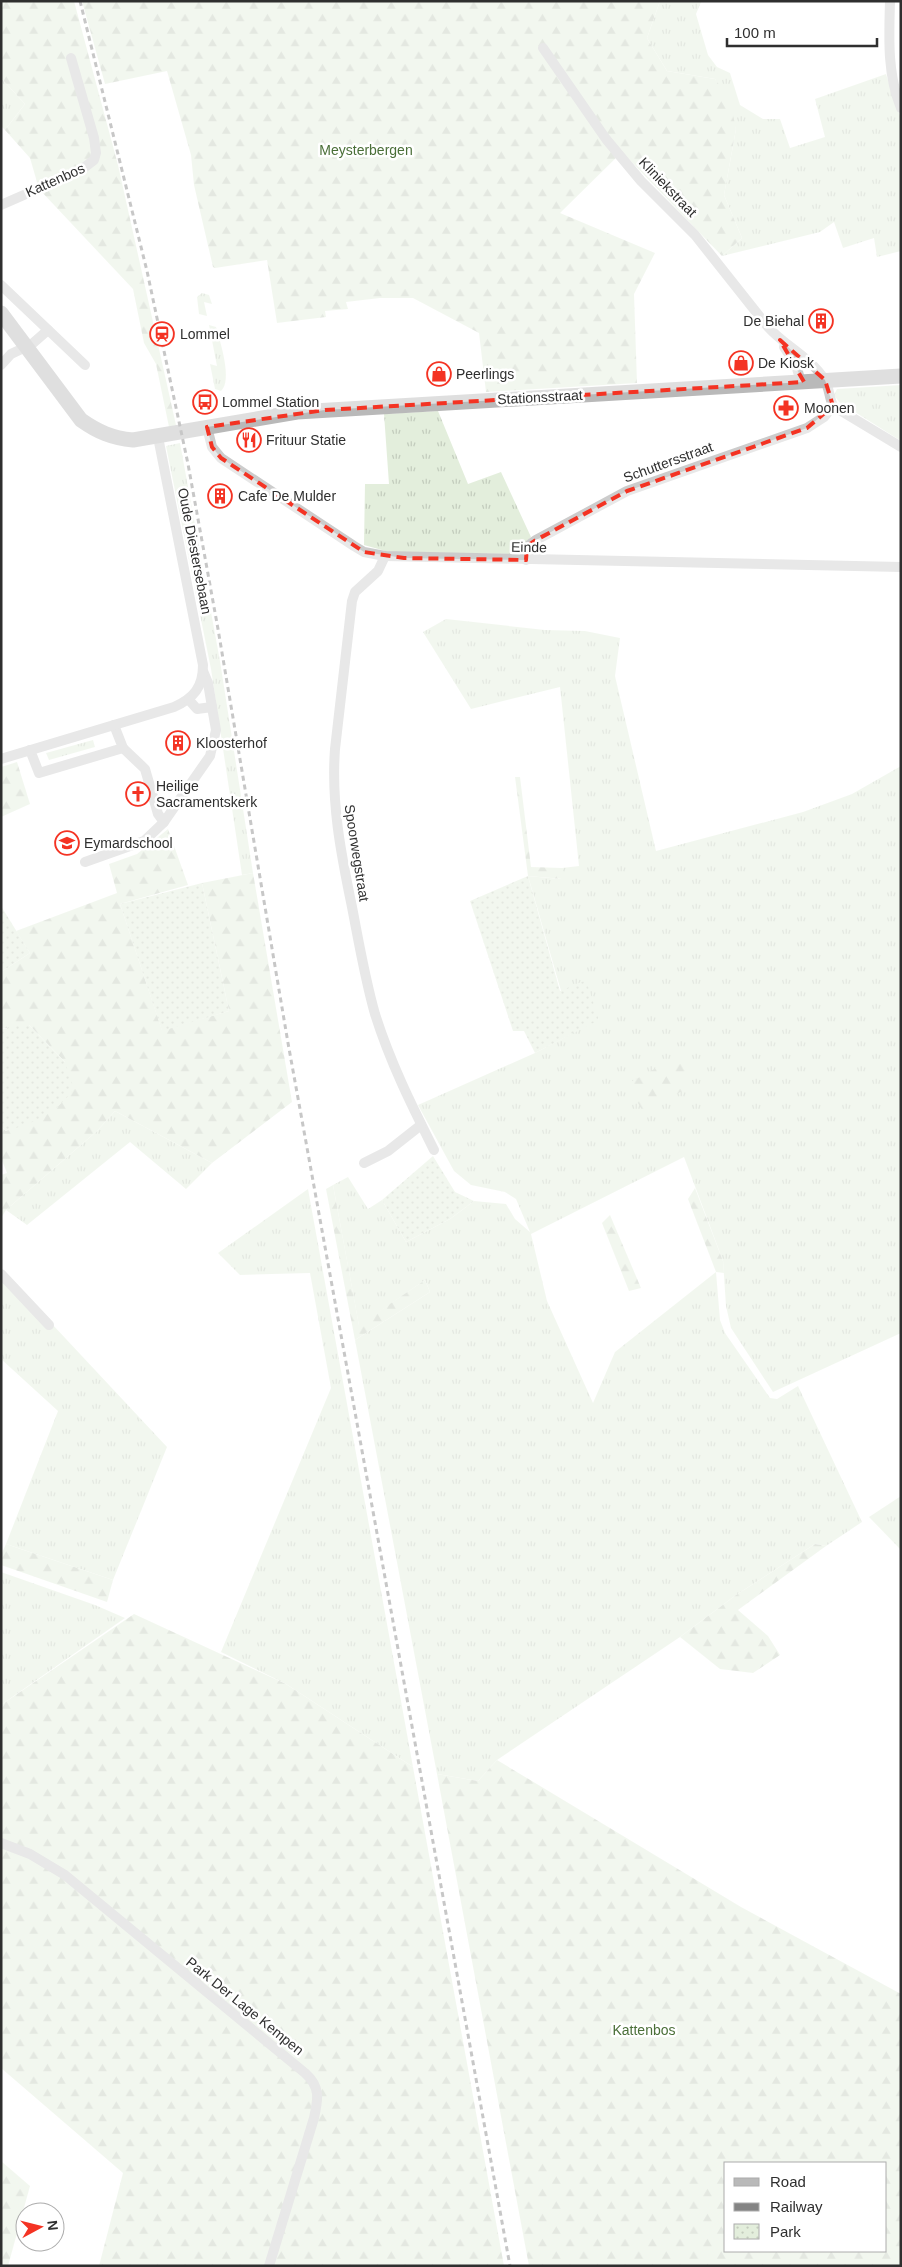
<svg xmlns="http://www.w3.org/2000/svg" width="902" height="2267" font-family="Arial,sans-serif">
	<defs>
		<pattern id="grass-tufts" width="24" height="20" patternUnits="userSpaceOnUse" patternTransform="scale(1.25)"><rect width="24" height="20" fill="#e3eedc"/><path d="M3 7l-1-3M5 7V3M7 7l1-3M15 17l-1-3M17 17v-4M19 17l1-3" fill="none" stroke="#c3ccbd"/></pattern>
		<pattern id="forest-firs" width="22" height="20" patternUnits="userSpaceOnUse" patternTransform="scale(1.25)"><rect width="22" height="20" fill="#e3eedc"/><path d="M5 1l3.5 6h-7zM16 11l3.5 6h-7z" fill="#c3ccbd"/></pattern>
		<pattern id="park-dots" width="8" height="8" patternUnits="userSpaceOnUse" patternTransform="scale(1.25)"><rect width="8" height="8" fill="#e3eedc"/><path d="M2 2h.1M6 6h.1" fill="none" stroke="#c3ccbd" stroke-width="1.8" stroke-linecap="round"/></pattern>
	</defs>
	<rect width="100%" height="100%" fill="#fff"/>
	<!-- grass -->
	<g fill="url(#grass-tufts)">
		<polygon points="660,1 701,2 696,14 708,55 717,67 730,73 740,105 763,119 780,119 790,148 825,137 815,99 886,74 901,119 901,251 877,257 874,238 843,248 834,222 820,232 722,256 742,238 724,195 736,129 715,79 667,71 647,38"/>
		<polygon points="1,78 25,104 5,130 1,126"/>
		<polygon points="202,293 209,295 212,304 204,302 207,316 199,314 197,297"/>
		<path d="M209 325 216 327C220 341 233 381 221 391L215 389 210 364 217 366Z"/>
		<polygon points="901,385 901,441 839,402 834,395 837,389"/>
		<polygon points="438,411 468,484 501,472 531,537 514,554 389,552 364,545 365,484 389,484 384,414"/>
		<polygon points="180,443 220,661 253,873 242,875 211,669 166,446"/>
		<polygon points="446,619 545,630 585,631 620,638 615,676 656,851 803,812 852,794 901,766 901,1333 773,1392 731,1328 726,1306 723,1261 684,1157 531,1234 547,1301 593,1403 615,1352 716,1272 720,1320 725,1333 770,1398 777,1399 798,1386 862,1522 826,1546 815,1544 736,1595 680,1637 497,1760 478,1781 437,1774 355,1340 430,1292 425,1280 359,1326 333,1185 348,1177 368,1209 382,1200 406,1242 450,1219 474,1201 506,1204 515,1219 530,1232 516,1199 505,1192 471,1185 454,1171 418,1105 535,1053 599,1019 561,991 528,876 561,879 562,868 579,866 560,687 471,709 423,632"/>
		<polygon points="93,740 95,747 49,760 46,753"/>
		<polygon points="115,1111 212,1163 186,1189 130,1142 27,1225 6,1210 97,1131"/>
		<polygon points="308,1189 413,1767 286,1684 221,1652 331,1388 310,1273 240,1275 218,1253"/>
		<polygon points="1,1277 52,1324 167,1447 113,1580 6,1544 58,1411 1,1359"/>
		<polygon points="901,1496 901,1550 869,1517"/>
		<polygon points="1,1572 95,1605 125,1618 1,1705"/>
	</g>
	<!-- forest -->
	<g fill="url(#forest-firs)" fill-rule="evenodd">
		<polygon points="1,1 74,1 118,165 176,425 169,427 156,364 144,343 133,289 39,189 30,158 5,130 25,104 1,78"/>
		<polygon points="82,1 660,1 647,38 667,71 715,79 730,100 736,129 724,195 742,238 722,256 622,152 560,213 655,253 634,294 637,383 486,392 479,333 413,298 380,298 346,302 348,309 325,311 326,317 277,323 267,260 215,268 213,267 194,185 191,155 167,71 105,84"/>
		<polygon points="17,762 30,804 1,817 1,767"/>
		<polygon points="515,777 520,777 531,867 562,868 562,879 528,876"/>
		<polygon points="168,829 188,885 120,904 162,1030 229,1011 202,883 253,873 292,1102 212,1163 115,1111 97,1131 6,1210 1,1218 1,1175 7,1173 1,1158 1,1126 6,1131 65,1062 29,1025 1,1029 1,972 30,953 16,931 117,893 109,864 137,854"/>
		<polygon points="669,1061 687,1065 689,1088 642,1110 627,1084"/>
		<polygon points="333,1185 359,1325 425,1280 430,1292 355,1340 326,1189"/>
		<polygon points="695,1188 723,1261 724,1273 716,1272 688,1199"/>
		<polygon points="610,1215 641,1288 629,1291 602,1223"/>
		<polygon points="6,1544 113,1580 107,1602 1,1565 1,1555"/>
		<polygon points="815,1544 826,1546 738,1610 768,1636 780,1655 753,1673 720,1669 680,1637 736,1595"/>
		<polygon points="134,1614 286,1684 413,1767 504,2266 99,2266 123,2173 1,2068 1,1705"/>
		<path d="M497 1760 741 1907 901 1994V2266H529L437 1774 478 1781ZM726 2163H886V2251H726Z"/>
		<polygon points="1,2161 30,2186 8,2266 1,2266"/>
	</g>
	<!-- park -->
	<g fill="url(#park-dots)">
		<polygon points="528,876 560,991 586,980 599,1020 535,1053 524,1031 513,1031 470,901"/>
		<polygon points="202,883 229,1011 162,1031 120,904"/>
		<polygon points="1,906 30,953 1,972"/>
		<path d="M12 1024 29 1025 65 1062 74 1089C54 1115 36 1122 6 1131L1 1126V1029H6Z"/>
		<polygon points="433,1156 455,1192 474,1201 450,1219 406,1242 382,1200"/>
	</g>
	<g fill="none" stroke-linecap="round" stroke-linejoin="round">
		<!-- street -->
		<g stroke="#ccc" stroke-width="10">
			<path d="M890 1C889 37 887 74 901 108"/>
			<path d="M543 48 606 139 641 181 695 235 768 327C785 346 811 358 824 379 829 386 829 397 833 406L901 447"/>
			<polyline points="1,205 81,170 94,160 96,153 94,138 71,58"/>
			<polyline points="1,285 85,365"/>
			<polyline points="784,347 796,365 801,382"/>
			<polyline points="1,365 11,354 32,344 48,330"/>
			<polyline points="207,427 212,447 221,458 354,546 364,552 385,556 901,567"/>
			<path d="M385 556 378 571 355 592 352 601 335 749C331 803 341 854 352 907 359 943 365 979 375 1014 390 1062 412 1106 434 1150"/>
			<path d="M526 560C523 549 527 546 536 540L627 491 807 428 824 417 833 406"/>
			<polyline points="203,671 208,683 212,707"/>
			<polyline points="123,748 145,769 158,814 164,822"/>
			<polyline points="30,750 39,773 123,748 114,725"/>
			<path d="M1 759 174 707C194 698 203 687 203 665L158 437"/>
			<polyline points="85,862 144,841 164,822 210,756 216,730 212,707 197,709 189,700"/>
			<polyline points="364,1163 388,1151 421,1125"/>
			<polyline points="1,1274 49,1325"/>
			<path d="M1 1843 30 1854 65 1875 305 2073C321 2087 318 2100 314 2118L269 2266"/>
		</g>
		<!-- secondary -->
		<path stroke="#b9b9b9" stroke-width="15" d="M1 313 81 420C98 432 112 438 133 440L297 412 901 376"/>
		<!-- rail -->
		<polyline stroke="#848484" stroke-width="3" stroke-dasharray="5 4" stroke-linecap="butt" points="80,1 147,271 188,464 218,629 288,1043 510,2266"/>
	</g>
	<!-- marked area -->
	<path d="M0 0H902V2267H0ZM780 340 825 380 833 406 807 428 627 491 536 540 527 546 526 560 404 558 364 552 221 458 212 447 207 427 325 410 804 382Z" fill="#fff" fill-opacity=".55" fill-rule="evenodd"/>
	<path fill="none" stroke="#f43323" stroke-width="4" stroke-dasharray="10 6" stroke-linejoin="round" d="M780 340 825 380 833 406 807 428 627 491 536 540 527 546 526 560 404 558 364 552 221 458 212 447 207 427 325 410 804 382Z"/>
	<!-- icons -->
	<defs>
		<g id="building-ring" transform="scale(1.25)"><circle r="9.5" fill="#fff" stroke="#f43323" stroke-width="1.5"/><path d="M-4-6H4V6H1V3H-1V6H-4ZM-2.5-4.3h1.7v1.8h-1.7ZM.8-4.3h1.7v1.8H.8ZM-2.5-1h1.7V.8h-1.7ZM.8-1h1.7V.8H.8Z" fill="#f43323"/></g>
		<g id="station-ring" transform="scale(1.25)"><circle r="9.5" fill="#fff" stroke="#f43323" stroke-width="1.5"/><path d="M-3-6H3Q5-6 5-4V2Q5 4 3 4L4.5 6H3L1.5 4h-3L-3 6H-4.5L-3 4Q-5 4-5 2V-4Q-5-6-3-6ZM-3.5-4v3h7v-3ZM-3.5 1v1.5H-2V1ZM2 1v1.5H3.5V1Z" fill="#f43323"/></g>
		<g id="shop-ring" transform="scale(1.25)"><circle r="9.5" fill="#fff" stroke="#f43323" stroke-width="1.5"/><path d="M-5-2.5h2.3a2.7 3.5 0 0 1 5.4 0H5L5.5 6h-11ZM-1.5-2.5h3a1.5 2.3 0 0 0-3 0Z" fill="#f43323"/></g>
		<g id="bus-ring" transform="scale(1.25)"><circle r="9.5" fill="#fff" stroke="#f43323" stroke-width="1.5"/><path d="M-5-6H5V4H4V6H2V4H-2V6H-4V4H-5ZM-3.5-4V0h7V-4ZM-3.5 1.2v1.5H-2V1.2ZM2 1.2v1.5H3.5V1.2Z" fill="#f43323"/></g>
		<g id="pharmacy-ring" transform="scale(1.25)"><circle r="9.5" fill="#fff" stroke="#f43323" stroke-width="1.5"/><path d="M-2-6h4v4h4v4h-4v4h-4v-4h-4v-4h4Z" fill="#f43323"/></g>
		<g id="restaurant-ring" transform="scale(1.25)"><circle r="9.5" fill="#fff" stroke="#f43323" stroke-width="1.5"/><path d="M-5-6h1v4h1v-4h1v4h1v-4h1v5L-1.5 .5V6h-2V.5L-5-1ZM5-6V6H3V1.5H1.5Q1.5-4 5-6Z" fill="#f43323"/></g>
		<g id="church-ring" transform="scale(1.25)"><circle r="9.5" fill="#fff" stroke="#f43323" stroke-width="1.5"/><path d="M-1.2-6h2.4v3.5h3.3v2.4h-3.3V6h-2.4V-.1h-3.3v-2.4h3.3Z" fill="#f43323"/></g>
		<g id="school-ring" transform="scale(1.25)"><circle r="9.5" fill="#fff" stroke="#f43323" stroke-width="1.5"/><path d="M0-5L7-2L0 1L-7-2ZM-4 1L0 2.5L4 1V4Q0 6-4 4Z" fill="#f43323"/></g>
	</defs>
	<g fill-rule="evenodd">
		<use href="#building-ring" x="821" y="321"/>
		<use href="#station-ring" x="162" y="334"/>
		<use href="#shop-ring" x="741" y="363"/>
		<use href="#shop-ring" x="439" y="374"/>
		<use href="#bus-ring" x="205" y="402"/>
		<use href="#pharmacy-ring" x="786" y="408"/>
		<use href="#restaurant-ring" x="249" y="440"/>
		<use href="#building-ring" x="220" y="496"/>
		<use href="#building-ring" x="178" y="743"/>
		<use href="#church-ring" x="138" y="794"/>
		<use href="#school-ring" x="67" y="843"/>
	</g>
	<g text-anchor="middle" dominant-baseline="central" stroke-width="5" stroke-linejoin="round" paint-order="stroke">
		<!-- park labels -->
		<g font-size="14" fill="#4a6f38" stroke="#fff">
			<text x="366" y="150">Meysterbergen</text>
			<text x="644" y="2030">Kattenbos</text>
		</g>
		<!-- street labels -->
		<g font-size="14" fill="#2f2f2f" stroke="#fff">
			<text transform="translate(55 180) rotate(-24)">Kattenbos</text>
			<text transform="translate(668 187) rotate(46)">Kliniekstraat</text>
			<text transform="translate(540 397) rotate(-3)">Stationsstraat</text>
			<text transform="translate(668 462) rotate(-20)">Schuttersstraat</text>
			<text transform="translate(529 547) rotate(1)">Einde</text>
			<text transform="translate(195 551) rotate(79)">Oude Diestersebaan</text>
			<text transform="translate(357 853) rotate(81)">Spoorwegstraat</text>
			<text transform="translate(245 2006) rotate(39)">Park Der Lage Kempen</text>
		</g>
		<!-- poi labels -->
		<g font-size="14" fill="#2f2f2f" stroke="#fff" text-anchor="start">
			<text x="804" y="321" text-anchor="end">De Biehal</text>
			<text x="180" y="334">Lommel</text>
			<text x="758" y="363">De Kiosk</text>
			<text x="456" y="374">Peerlings</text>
			<text x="222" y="402">Lommel Station</text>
			<text x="804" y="408">Moonen</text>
			<text x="266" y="440">Frituur Statie</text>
			<text x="238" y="496">Cafe De Mulder</text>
			<text x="196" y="743">Kloosterhof</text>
			<text x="156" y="786">Heilige<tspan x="156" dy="16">Sacramentskerk</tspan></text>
			<text x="84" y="843">Eymardschool</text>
		</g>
	</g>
	<!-- border -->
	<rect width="902" height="2267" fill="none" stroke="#2f2f2f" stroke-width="5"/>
	<!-- legend -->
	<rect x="724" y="2162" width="162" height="90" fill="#ffffff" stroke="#acacac"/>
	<rect x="734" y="2178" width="25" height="8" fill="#b9b9b9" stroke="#acacac"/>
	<text x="770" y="2187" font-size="15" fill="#2f2f2f">Road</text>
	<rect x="734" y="2203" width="25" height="8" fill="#848484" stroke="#acacac"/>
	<text x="770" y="2212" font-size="15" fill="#2f2f2f">Railway</text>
	<rect x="734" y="2224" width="25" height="15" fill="url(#park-dots)" stroke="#acacac"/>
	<text x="770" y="2237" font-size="15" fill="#2f2f2f">Park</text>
	<!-- north arrow -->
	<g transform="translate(40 2227) rotate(83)"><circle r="24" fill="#ffffff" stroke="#acacac"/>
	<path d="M0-4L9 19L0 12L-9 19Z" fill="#f43323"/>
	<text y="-8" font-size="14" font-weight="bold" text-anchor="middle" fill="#2f2f2f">N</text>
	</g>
	<!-- scale -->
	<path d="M727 38v8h150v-8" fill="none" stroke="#2f2f2f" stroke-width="2.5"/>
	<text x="734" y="38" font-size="15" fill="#2f2f2f" stroke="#ffffff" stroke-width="4" paint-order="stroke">100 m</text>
</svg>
